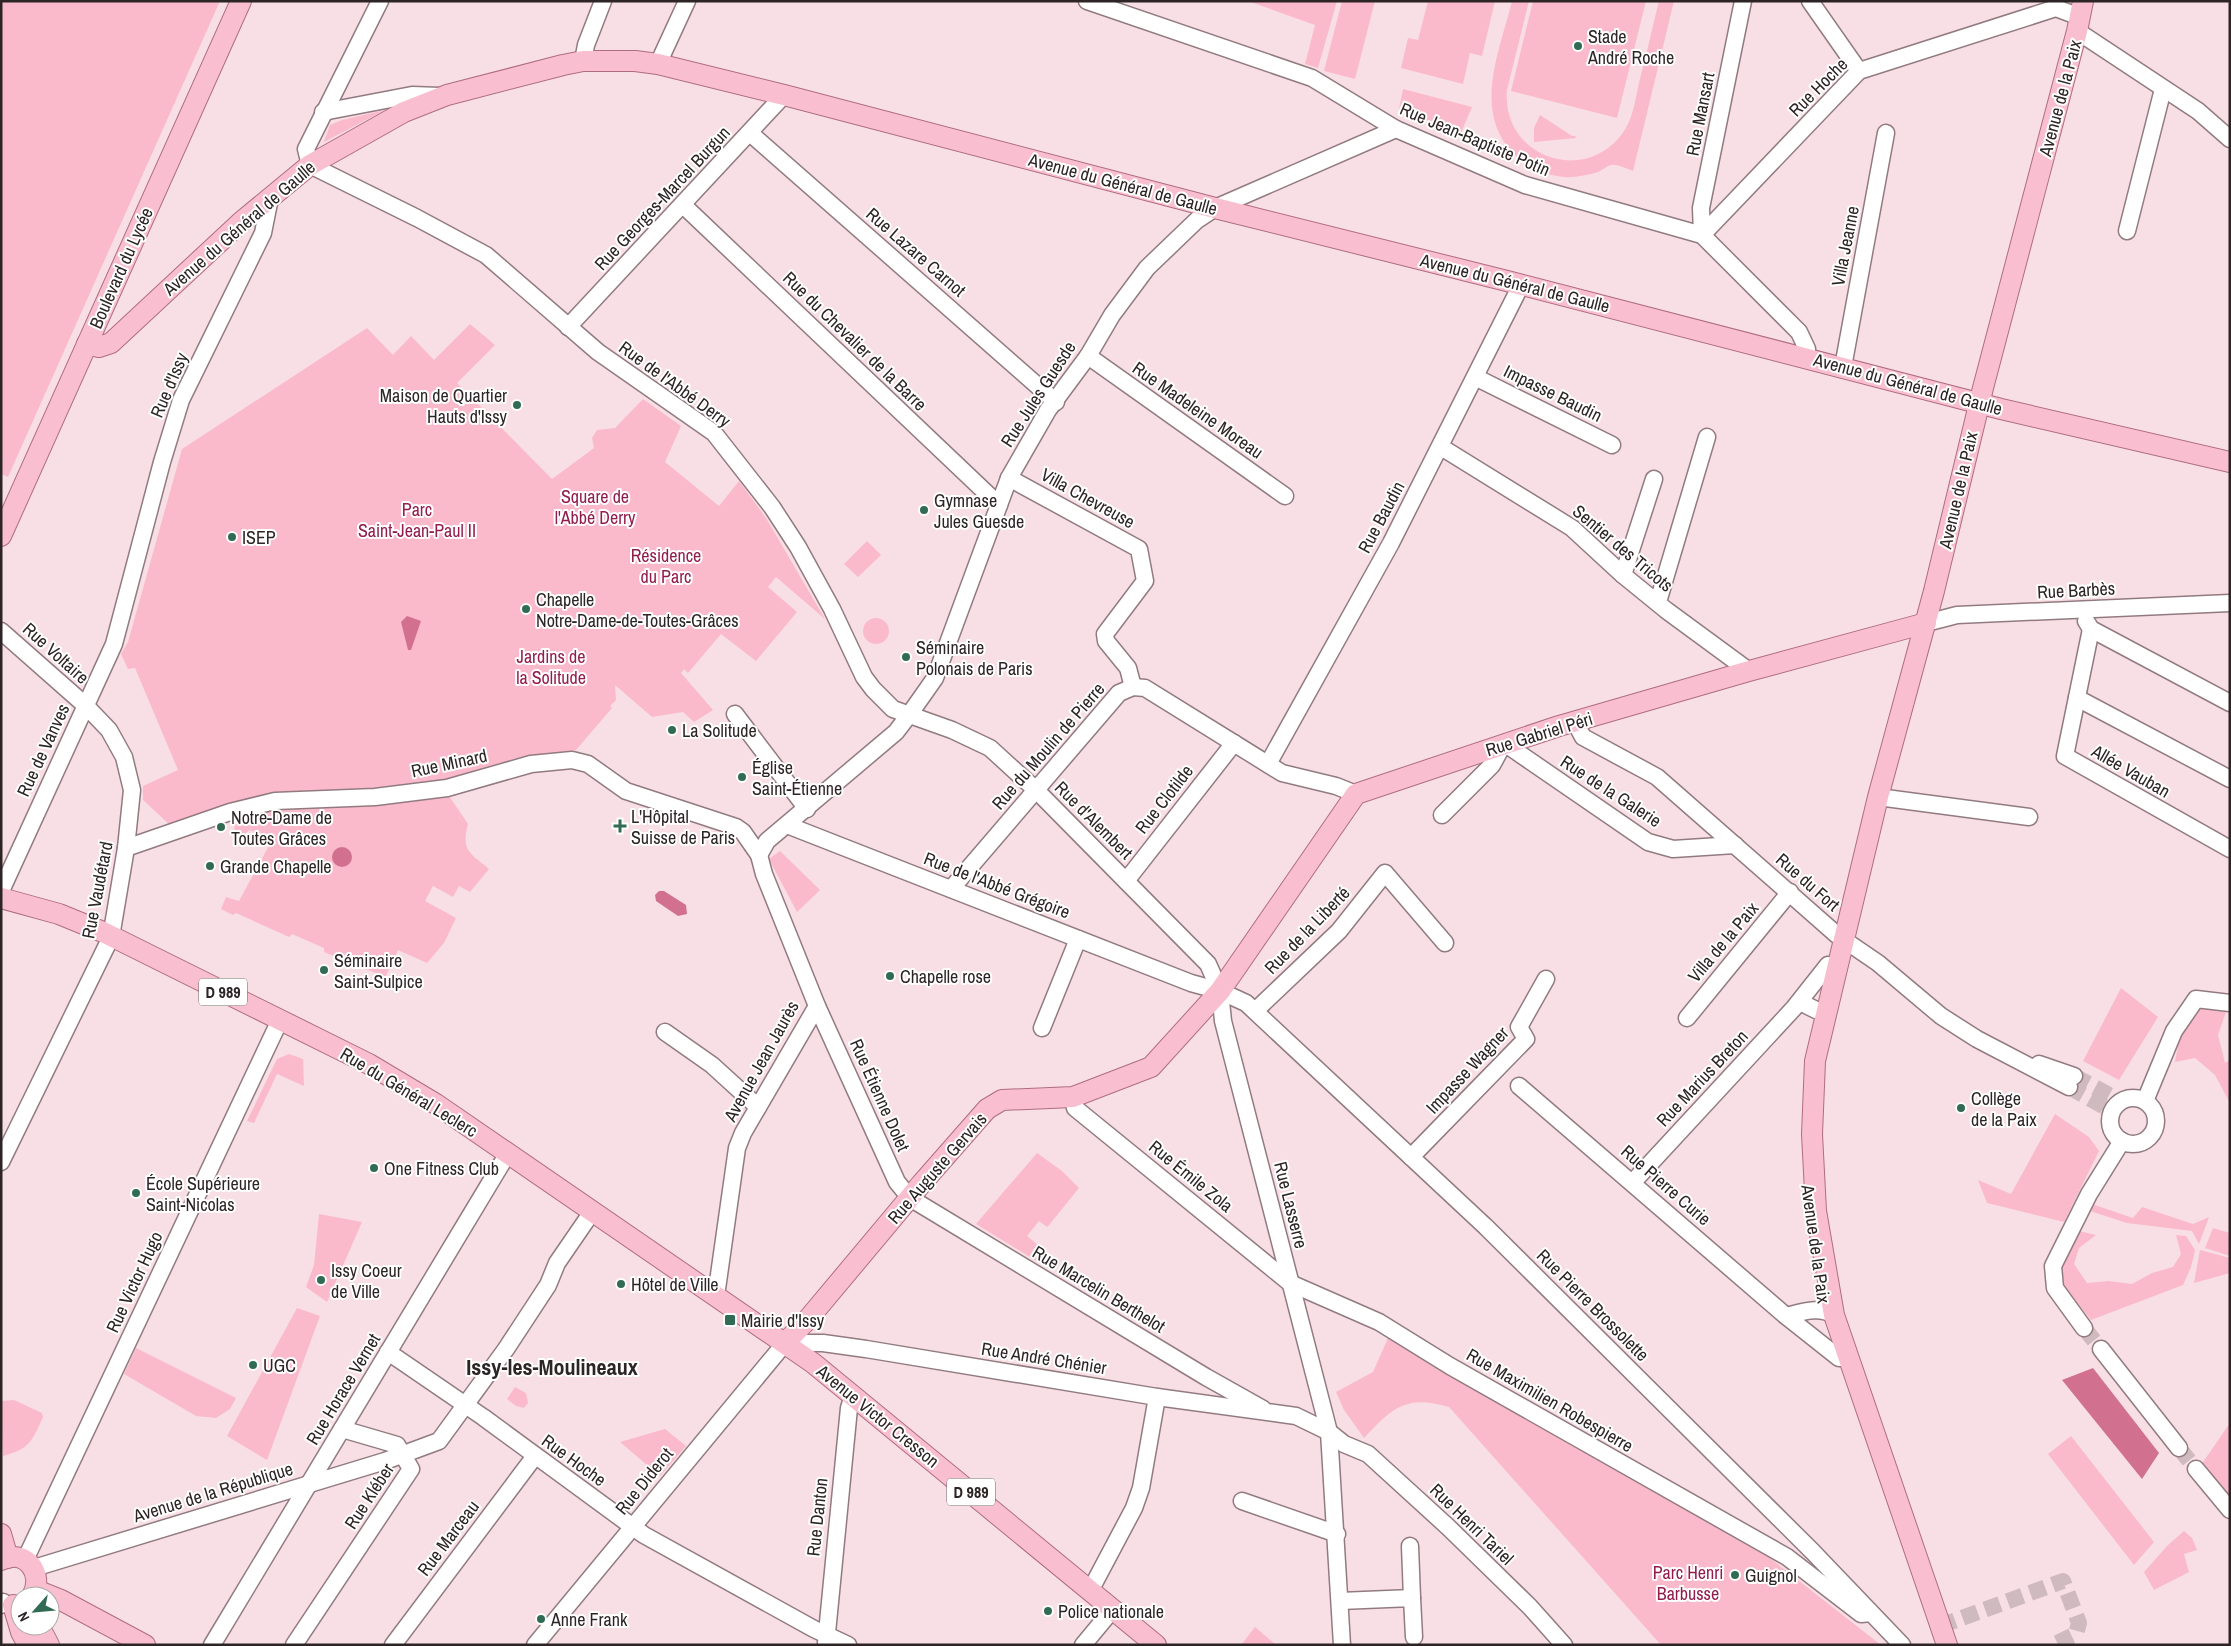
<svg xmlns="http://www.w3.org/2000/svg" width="2231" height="1646" font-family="'Archivo Narrow',sans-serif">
	<rect width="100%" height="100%" fill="#f8dfe5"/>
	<!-- green -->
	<g fill="#fbbacb">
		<polygon points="1,1 220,1 8,477 1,474"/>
		<polygon points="1248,1 1337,1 1318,68 1305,64 1315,25"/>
		<polygon points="1342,1 1375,1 1355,79 1324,71"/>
		<polygon points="1428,1 1495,1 1482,56 1470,53 1463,84 1401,68 1408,38 1418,40"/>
		<path d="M1512 1H1529L1507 90C1501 156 1583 186 1622 134 1633 120 1635 100 1639 83 1646 56 1652 29 1659 1H1674L1633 171C1628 169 1617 164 1611 165 1607 166 1602 170 1598 172 1587 175 1575 178 1564 177 1544 175 1527 167 1513 153 1472 110 1500 51 1512 1Z"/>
		<polygon points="1533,1 1646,1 1617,118 1511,91"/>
		<polygon points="1403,89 1472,107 1460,135 1439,132 1439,125 1399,109"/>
		<polygon points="385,110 324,142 330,125 342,120"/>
		<polygon points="1540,115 1572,136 1575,136 1576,138 1534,142 1534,128"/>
		<polygon points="470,324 495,345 457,383 552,479 594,448 592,438 597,430 615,428 643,399 681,426 665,462 719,506 739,481 766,518 825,619 776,577 768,587 797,612 756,661 721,634 688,673 684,669 681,673 713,710 694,722 683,712 652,717 615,685 616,700 610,706 612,708 576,750 504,764 444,781 170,825 143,800 143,786 178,770 135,668 128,669 121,654 128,642 182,449 367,328 393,355 411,336 434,360"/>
		<polygon points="867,541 881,555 858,577 844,564"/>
		<circle cx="876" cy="631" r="13"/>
		<path d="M449 796 468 824C461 851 469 852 489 869L470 892 459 886 453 897 433 886 425 901 456 918 444 943 427 963 398 950 384 980 379 978 378 974 324 952V948L292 934 289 937 236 913 233 915 221 909 226 897 239 901 273 838 249 830 237 843 233 819 278 809 391 803Z"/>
		<polygon points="780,851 820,890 797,912 769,859"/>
		<polygon points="2121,988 2158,1017 2119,1080 2083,1061"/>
		<polygon points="2197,1006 2226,1012 2218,1035 2225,1063 2230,1060 2230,1103 2215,1075 2195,1058 2175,1062 2179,1039"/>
		<polygon points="289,1054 303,1059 304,1086 277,1074 254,1123 247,1121 277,1059"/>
		<polygon points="2055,1114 2089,1137 2099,1151 2064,1222 1987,1203 1978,1180 2011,1194"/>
		<polygon points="1037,1153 1062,1171 1079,1188 1049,1225 1047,1227 1039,1221 1027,1236 1050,1255 1043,1265 976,1224"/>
		<polygon points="2092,1204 2133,1218 2142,1207 2193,1224 2209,1217 2199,1244 2192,1231 2127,1223 2090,1211"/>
		<polygon points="319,1214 362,1222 327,1302 306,1287 314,1265"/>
		<polygon points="2213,1228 2230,1233 2230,1256 2205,1248"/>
		<polygon points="2079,1231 2096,1235 2079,1248 2074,1264 2087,1283 2109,1281 2132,1284 2152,1273 2173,1267 2181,1254 2176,1235 2186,1236 2195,1250 2191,1267 2183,1285 2091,1320 2062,1284 2059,1268"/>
		<polygon points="2200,1250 2230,1258 2230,1273 2194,1283"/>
		<polygon points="297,1308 320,1316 267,1460 227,1436"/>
		<path d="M1388 1338 1771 1559 1881 1645H1661L1449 1407C1406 1394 1392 1408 1364 1438L1344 1410 1336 1392 1373 1372Z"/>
		<polygon points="136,1348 236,1398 230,1409 216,1418 196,1416 124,1374"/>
		<polygon points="515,1387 526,1393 528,1403 524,1408 516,1406 507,1399"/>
		<path d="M14 1400 42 1413 43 1417C32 1441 30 1449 3 1456L1 1401Z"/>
		<polygon points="2230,1423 2230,1498 2201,1465"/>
		<polygon points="665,1429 686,1446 660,1476 620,1442"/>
		<polygon points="2071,1436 2154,1542 2134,1565 2048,1454"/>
		<polygon points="2184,1531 2192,1538 2197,1550 2184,1554 2189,1572 2154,1590 2144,1572 2168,1545"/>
		<polygon points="1255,1627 1276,1645 1241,1645"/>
	</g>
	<!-- water -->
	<g fill="#d2718f">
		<polygon points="407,616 421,621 411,650 408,650 401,622"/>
		<circle cx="342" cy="857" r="10"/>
		<polygon points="659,891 664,891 686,905 687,914 678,916 656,901 655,895"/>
		<polygon points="2093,1368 2159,1453 2142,1479 2062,1380"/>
	</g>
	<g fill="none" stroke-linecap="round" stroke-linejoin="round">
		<!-- minor-tunnel -->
		<g stroke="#cfbabf" stroke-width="16" stroke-dasharray="16 8" stroke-linecap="butt">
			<polyline points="2074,1076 2111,1096"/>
			<polyline points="2069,1087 2105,1107"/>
			<polyline points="2084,1328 2101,1349"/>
			<polyline points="2179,1448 2196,1469"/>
			<polyline points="1940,1626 2063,1581 2079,1623 2076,1634 2053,1645"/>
		</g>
		<!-- minor casing -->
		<g stroke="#917b80" stroke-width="19">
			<g id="minor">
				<polyline points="380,1 306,149 310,165 417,218 486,255 598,352 714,433 772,507 798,547 832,609 864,677 873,689 893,709 952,730 990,748 1036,790 1208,964 1220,991 1223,1021 1329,1432 1342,1645"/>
				<polyline points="1087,1 1312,78 1396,129 1525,185 1702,235 1799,332 1807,349 1807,357"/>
				<polyline points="1810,1 1859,71"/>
				<polyline points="2077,31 2198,111 2230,139"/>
				<polyline points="583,61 586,45 603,1"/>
				<polyline points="658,64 687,1"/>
				<polyline points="323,112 412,95 440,96"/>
				<polyline points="750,133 1056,402"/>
				<polyline points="683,205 999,505"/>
				<polyline points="2127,231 2163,89"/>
				<polyline points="1702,235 1859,71 2056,8 2080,17"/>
				<polyline points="1702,235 1701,208 1743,1"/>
				<polyline points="568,327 784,95"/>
				<polyline points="1088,356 1285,496"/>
				<polyline points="1843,367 1886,133"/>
				<polyline points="1475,377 1612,445"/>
				<polyline points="1441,447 1572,528 1623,575 1666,610 1749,671"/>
				<polyline points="1009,478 1139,549 1145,581 1105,634 1106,641 1128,668 1133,687"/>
				<polyline points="1623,575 1654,479"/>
				<polyline points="1658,602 1707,437"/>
				<polyline points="2086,621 2091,629 2230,703"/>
				<polyline points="1926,623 1957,615 2230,603"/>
				<polyline points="2091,629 2065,756 2230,849"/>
				<polyline points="1,631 85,705 109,730 124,757 132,790 126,848 111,937 1,1162"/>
				<polyline points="2077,698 2230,779"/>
				<polyline points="735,714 807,809"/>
				<polyline points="1575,722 1583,737 1657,777 1837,935 1878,963 1941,1016 1977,1039 2069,1087"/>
				<polyline points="1268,764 1391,543 1521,285"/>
				<polyline points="1878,797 2029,817"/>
				<polyline points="1442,815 1492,765 1504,743 1648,842 1673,849 1735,845"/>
				<polyline points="787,825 1191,983 1220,991 1246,1003 1486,1227 1813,1552 1902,1645"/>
				<polyline points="126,848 230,812 275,801 375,797 447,788 531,764 572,760 588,764 626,791 736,827 743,832 759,855"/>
				<polyline points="759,855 767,841 896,732 909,715 935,678 1009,478 1048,410 1088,356 1112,315 1147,268 1197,220 1215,208 1396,129"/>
				<polyline points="759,855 764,874 817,1006 897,1182 910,1198 1206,1377 1263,1409"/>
				<polyline points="1126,881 1234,743"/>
				<polyline points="951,889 1119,693 1133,687 1145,688 1282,773 1336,786 1356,794"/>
				<polyline points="1,891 114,644 162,462 181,400 263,233 270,198"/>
				<polyline points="1800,1002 1816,1010"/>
				<polyline points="1255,1011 1339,931 1385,873 1445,943"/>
				<polyline points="1687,1018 1790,892"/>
				<polyline points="1042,1028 1078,939"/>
				<polyline points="665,1032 712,1065 758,1107"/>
				<polyline points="2039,1064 2074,1076"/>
				<polyline points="1519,1086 1786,1316"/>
				<polyline points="1073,1097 1075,1108 1290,1283 1379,1322 1450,1366 1787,1557 1861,1614 1871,1613"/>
				<circle cx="2133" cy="1121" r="23"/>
				<polyline points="2145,1101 2174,1031 2196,999 2230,1003"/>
				<polyline points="1411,1157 1526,1039 1519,1027 1546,979"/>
				<polyline points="1633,1182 1794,1008 1828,965"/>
				<polyline points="716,1296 737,1148 743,1133 817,1006"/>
				<path d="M1834 1315C1818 1306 1803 1312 1786 1316L1839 1358H1849"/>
				<polyline points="2084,1328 2055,1288 2053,1266 2089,1194 2122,1141"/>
				<polyline points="2101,1349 2179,1448"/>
				<polyline points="388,1352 483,1417 644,1535 814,1629 848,1645"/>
				<polyline points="2196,1469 2230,1510"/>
				<polyline points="1242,1501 1337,1534"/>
				<polyline points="1410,1546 1412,1598"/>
				<polyline points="25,1560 280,1020"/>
				<polyline points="34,1568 385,1461 439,1441 506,1349 548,1285 557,1263 592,1212"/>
				<polyline points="1090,1591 1134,1508 1141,1488 1157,1397"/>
				<polyline points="1340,1601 1412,1598 1414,1637"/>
				<polyline points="1,1605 3,1602"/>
				<polyline points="826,1643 849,1408 853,1395"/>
				<polyline points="212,1645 508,1153"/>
				<polyline points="294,1645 411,1469 397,1445 342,1429"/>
				<polyline points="393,1645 535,1456"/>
				<polyline points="535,1645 785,1343 823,1343 866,1349 1157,1397 1296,1416 1329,1432 1344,1444 1368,1454 1448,1527 1530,1607 1564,1645"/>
				<polyline points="1083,1645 1113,1609"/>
			</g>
		</g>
		<!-- major casing -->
		<g stroke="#af6d80" stroke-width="22">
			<g id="major">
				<polyline points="87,344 99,347 111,343 241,222 310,165 404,112 447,95 563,65 583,61 635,61 658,64 784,95 1215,208 1507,281 2001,409 2230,462"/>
				<polyline points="1,536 241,1"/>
				<polyline points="1,898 59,914 103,932 369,1064 436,1104 813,1363 1156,1645"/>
				<polyline points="785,1343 809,1318 922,1183 987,1109 1002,1100 1073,1097 1151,1067 1220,991 1356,794 1559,726 1749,671 1926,623"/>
				<polyline points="1,1534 8,1558"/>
				<path d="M1 1560C26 1548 45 1574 32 1596"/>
				<polyline points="36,1590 61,1600 145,1645"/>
				<polyline points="13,1605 21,1632 28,1645"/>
				<polyline points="39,1626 49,1645"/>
				<polyline points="1947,1645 1834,1315 1816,1211 1812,1134 1815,1061 1878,797 1934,591 1983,388 2077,31 2083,1"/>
			</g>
		</g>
		<!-- minor -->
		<use href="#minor" stroke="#fff" stroke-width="16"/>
		<!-- major -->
		<use href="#major" stroke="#f9bfd0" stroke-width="20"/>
	</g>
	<!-- markers -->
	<g fill="#316b54" stroke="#fff" stroke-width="2">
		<circle cx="1578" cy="46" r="5"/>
		<circle cx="517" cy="405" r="5"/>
		<circle cx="924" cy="510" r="5"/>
		<circle cx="232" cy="537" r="5"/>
		<circle cx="526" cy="609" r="5"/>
		<circle cx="906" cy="657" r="5"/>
		<circle cx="672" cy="730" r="5"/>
		<circle cx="742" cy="777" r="5"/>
		<path d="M617.5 818.5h5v5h5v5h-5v5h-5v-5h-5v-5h5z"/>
		<circle cx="221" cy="827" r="5"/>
		<circle cx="210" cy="866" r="5"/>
		<circle cx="324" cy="970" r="5"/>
		<circle cx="890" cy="976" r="5"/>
		<circle cx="1961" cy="1108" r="5"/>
		<circle cx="374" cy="1168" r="5"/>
		<circle cx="136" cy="1193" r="5"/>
		<circle cx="321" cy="1280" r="5"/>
		<circle cx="621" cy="1284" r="5"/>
		<rect x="724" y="1314" width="12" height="12" rx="2.5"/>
		<circle cx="253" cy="1365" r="5"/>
		<circle cx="1735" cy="1575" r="5"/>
		<circle cx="1048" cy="1611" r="5"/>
		<circle cx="541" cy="1619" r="5"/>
	</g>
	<g text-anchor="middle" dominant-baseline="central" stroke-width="4" stroke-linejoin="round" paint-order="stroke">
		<!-- shield labels -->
		<g fill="#fff" stroke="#6c6667" stroke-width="1">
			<rect x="199" y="978.5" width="48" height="27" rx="4"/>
			<rect x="947" y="1478.5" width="48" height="27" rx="4"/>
		</g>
		<g font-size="16" font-weight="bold" fill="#2d2426">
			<text x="223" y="992">D 989</text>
			<text x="971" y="1492">D 989</text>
		</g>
		<!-- poi labels -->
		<g font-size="18" fill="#2d2426" stroke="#fff" text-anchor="start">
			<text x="1588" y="36">Stade<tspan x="1588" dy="21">André Roche</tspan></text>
			<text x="507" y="395" text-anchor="end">Maison de Quartier<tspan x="507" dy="21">Hauts d'Issy</tspan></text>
			<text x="934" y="500">Gymnase<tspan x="934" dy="21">Jules Guesde</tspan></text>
			<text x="242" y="537">ISEP</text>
			<text x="536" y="599">Chapelle<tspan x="536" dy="21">Notre-Dame-de-Toutes-Grâces</tspan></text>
			<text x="916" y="647">Séminaire<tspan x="916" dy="21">Polonais de Paris</tspan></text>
			<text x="682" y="730">La Solitude</text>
			<text x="752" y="767">Église<tspan x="752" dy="21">Saint-Étienne</tspan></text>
			<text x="631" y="816">L'Hôpital<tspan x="631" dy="21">Suisse de Paris</tspan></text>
			<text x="231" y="817">Notre-Dame de<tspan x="231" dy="21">Toutes Grâces</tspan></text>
			<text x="220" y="866">Grande Chapelle</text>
			<text x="334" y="960">Séminaire<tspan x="334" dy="21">Saint-Sulpice</tspan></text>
			<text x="900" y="976">Chapelle rose</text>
			<text x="1971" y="1098">Collège<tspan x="1971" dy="21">de la Paix</tspan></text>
			<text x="384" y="1168">One Fitness Club</text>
			<text x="146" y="1183">École Supérieure<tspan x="146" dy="21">Saint-Nicolas</tspan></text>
			<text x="331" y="1270">Issy Coeur<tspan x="331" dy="21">de Ville</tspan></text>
			<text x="631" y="1284">Hôtel de Ville</text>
			<text x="741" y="1320">Mairie d'Issy</text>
			<text x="263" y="1365">UGC</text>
			<text x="1745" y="1575">Guignol</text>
			<text x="1058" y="1611">Police nationale</text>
			<text x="551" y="1619">Anne Frank</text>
		</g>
		<!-- street labels -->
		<g font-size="18" fill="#2d2426" stroke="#fff">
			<text transform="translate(1818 87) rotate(-45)">Rue Hoche</text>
			<text transform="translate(2060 98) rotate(-75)">Avenue de la Paix</text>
			<text transform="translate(1700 114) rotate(-79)">Rue Mansart</text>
			<text transform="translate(1475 139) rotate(23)">Rue Jean-Baptiste Potin</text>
			<text transform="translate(1123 184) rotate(15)">Avenue du Général de Gaulle</text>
			<text transform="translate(662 198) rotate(-47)">Rue Georges-Marcel Burgun</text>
			<text transform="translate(239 228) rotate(-41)">Avenue du Général de Gaulle</text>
			<text transform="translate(1845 246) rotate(-79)">Villa Jeanne</text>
			<text transform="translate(916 252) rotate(41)">Rue Lazare Carnot</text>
			<text transform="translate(121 268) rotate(-66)">Boulevard du Lycée</text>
			<text transform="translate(1515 283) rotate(14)">Avenue du Général de Gaulle</text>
			<text transform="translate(855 341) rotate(44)">Rue du Chevalier de la Barre</text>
			<text transform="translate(675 384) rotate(36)">Rue de l'Abbé Derry</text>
			<text transform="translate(1908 384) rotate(15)">Avenue du Général de Gaulle</text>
			<text transform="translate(169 385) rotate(-67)">Rue d'Issy</text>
			<text transform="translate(1553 393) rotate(26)">Impasse Baudin</text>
			<text transform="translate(1038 394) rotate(-57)">Rue Jules Guesde</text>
			<text transform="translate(1198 410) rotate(35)">Rue Madeleine Moreau</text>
			<text transform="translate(1958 490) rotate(-77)">Avenue de la Paix</text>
			<text transform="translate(1088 498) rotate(29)">Villa Chevreuse</text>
			<text transform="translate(1381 517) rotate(-62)">Rue Baudin</text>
			<text transform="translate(1623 548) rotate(40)">Sentier des Tricots</text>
			<text transform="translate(2076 590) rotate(-3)">Rue Barbès</text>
			<text transform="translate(56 653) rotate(42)">Rue Voltaire</text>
			<text transform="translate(1539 734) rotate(-17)">Rue Gabriel Péri</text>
			<text transform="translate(1048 746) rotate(-49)">Rue du Moulin de Pierre</text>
			<text transform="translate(43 750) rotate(-65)">Rue de Vanves</text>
			<text transform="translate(449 763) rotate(-12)">Rue Minard</text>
			<text transform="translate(2131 771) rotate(30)">Allée Vauban</text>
			<text transform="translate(1611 791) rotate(33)">Rue de la Galerie</text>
			<text transform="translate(1164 799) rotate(-52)">Rue Clotilde</text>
			<text transform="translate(1094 820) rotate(45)">Rue d'Alembert</text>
			<text transform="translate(1808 882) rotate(41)">Rue du Fort</text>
			<text transform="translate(997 885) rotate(21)">Rue de l'Abbé Grégoire</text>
			<text transform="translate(97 890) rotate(-79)">Rue Vaudétard</text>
			<text transform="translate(1307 930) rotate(-46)">Rue de la Liberté</text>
			<text transform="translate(1723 942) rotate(-50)">Villa de la Paix</text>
			<text transform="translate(761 1061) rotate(-61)">Avenue Jean Jaurès</text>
			<text transform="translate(1467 1070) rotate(-47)">Impasse Wagner</text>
			<text transform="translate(1702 1078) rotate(-47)">Rue Marius Breton</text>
			<text transform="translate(409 1092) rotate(31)">Rue du Général Leclerc</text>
			<text transform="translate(880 1095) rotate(66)">Rue Étienne Dolet</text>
			<text transform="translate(937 1168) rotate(-49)">Rue Auguste Gervais</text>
			<text transform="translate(1191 1176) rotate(39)">Rue Émile Zola</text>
			<text transform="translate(1666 1185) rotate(41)">Rue Pierre Curie</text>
			<text transform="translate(1291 1205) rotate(76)">Rue Lasserre</text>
			<text transform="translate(1816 1244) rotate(82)">Avenue de la Paix</text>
			<text transform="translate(134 1282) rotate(-65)">Rue Victor Hugo</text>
			<text transform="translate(1099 1289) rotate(31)">Rue Marcelin Berthelot</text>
			<text transform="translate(1593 1305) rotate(45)">Rue Pierre Brossolette</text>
			<text transform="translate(1044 1358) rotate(9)">Rue André Chénier</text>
			<text transform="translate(343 1389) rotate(-59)">Rue Horace Vernet</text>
			<text transform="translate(1550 1400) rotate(30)">Rue Maximilien Robespierre</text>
			<text transform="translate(878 1416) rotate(39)">Avenue Victor Cresson</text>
			<text transform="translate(574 1460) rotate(36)">Rue Hoche</text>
			<text transform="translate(644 1481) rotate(-51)">Rue Diderot</text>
			<text transform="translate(213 1492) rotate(-17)">Avenue de la République</text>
			<text transform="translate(369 1496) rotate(-57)">Rue Kléber</text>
			<text transform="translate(817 1517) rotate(-84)">Rue Danton</text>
			<text transform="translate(1472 1524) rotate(44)">Rue Henri Tariel</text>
			<text transform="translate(448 1538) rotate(-53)">Rue Marceau</text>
		</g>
		<!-- park labels -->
		<g font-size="18" fill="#921d4d" stroke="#fff">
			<text x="595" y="496">Square de<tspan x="595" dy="21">l'Abbé Derry</tspan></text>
			<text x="417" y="509">Parc<tspan x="417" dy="21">Saint-Jean-Paul II</tspan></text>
			<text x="666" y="555">Résidence<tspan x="666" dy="21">du Parc</tspan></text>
			<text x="551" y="656">Jardins de<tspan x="551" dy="21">la Solitude</tspan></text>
			<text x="1688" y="1572">Parc Henri<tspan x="1688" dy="21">Barbusse</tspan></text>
		</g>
		<!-- district labels -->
		<g font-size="22" font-weight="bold" fill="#2d2426" stroke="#fff">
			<text x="552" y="1367">Issy-les-Moulineaux</text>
		</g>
	</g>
	<!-- border -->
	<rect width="2231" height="1646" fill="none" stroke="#2d2426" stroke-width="5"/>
	<!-- north arrow -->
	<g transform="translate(35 1611) rotate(243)"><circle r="24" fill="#ffffff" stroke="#aba7a8"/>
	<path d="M0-4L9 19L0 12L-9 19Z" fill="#316b54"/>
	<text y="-8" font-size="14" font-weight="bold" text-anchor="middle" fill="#2d2426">N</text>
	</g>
</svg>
